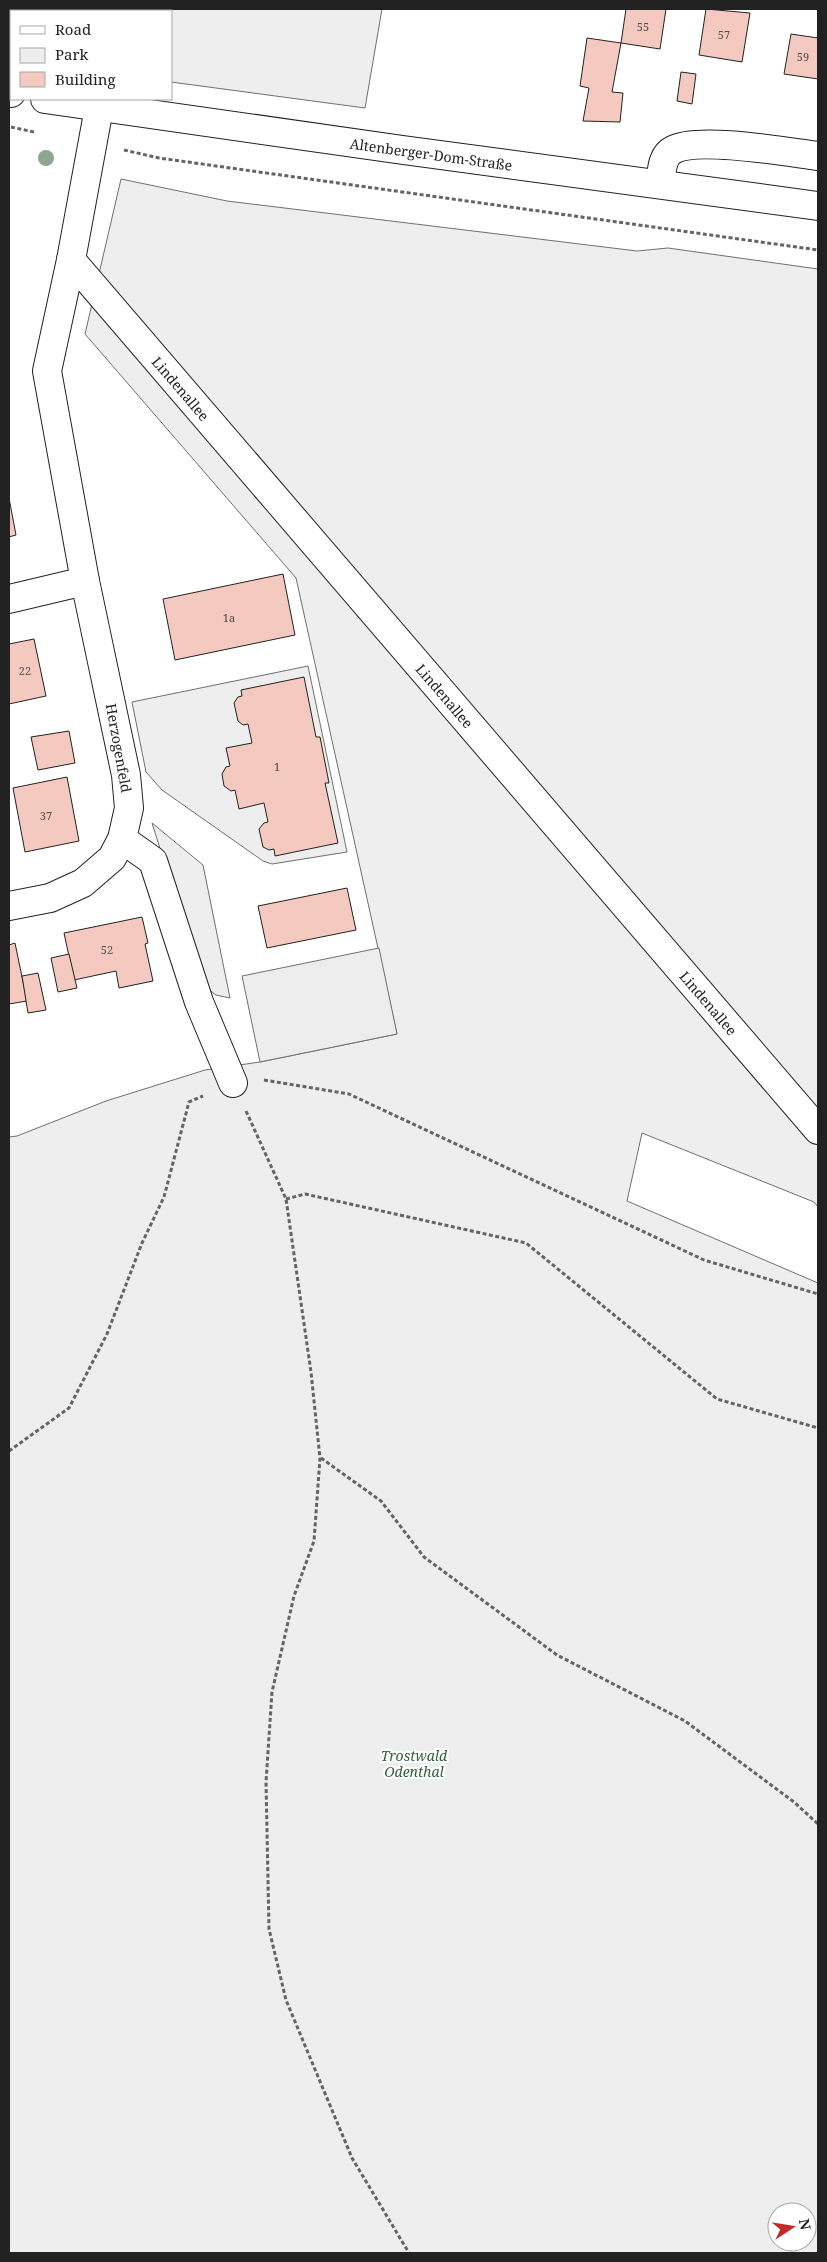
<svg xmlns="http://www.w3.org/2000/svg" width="827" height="2262" font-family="'Noto Serif',serif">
	<rect width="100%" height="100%" fill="#fff"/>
	<!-- green -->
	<g fill="#eee" stroke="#6f6f6f" fill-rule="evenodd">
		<polygon points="9,9 38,9 38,11 11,11 11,59 9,58"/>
		<polygon points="114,9 382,9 365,108 171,82 171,11 103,11"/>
		<path d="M121 179 227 201 637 251 668 248 818 269V1207L814 1202 642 1133 627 1201 818 1283V2253H9V1137L17 1136 106 1101 205 1070 260 1062 397 1034 296 578 85 334ZM777 2212H807V2242H777Z"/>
		<polygon points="308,666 347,852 272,864 263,861 162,790 146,772 132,702"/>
		<polygon points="152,823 203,865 230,998 216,995 203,985"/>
	</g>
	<!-- parking -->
	<polygon fill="#ededed" stroke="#6f6f6f" points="379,948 397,1034 260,1062 242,976"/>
	<!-- building -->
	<g fill="#f3c9c0" stroke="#222">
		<polygon points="626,9 666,9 660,49 621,43"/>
		<polygon points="706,9 750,13 742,62 699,55"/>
		<polygon points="791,34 818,38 818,79 784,74"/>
		<polygon points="587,38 621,43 612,92 623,93 620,122 583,121 589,88 580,86"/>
		<polygon points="681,72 696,74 692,104 677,101"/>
		<polygon points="9,498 16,535 9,537"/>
		<polygon points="283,574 295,635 175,660 163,599"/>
		<polygon points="34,639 46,696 9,704 9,644"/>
		<polygon points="304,677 316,737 320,737 329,783 325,783 338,843 275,856 274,849 269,850 263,847 259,829 264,823 268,822 264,803 239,809 235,790 231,791 224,786 222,774 226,767 230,766 226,748 252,743 248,724 243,725 238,721 234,703 238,697 242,696 241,690"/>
		<polygon points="69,731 75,763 38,770 31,737"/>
		<polygon points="67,777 79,841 25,852 13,788"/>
		<polygon points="347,888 356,930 267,948 258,906"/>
		<polygon points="142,917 148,943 145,944 153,981 119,988 116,971 74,980 64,933"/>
		<polygon points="15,943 27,1001 9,1004 9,945"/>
		<polygon points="69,954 77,988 58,992 51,958"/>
		<polygon points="38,973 46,1010 28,1013 22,976"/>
	</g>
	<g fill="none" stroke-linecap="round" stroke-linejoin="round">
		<!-- minor casing -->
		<g stroke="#222" stroke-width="30">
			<g id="minor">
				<polyline points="62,11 63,9"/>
				<polyline points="86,11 95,9"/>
				<path d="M660 184C662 173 661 156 673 150 697 136 787 152 818 156"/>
				<path id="s1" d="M71 260 818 1130"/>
				<polyline points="9,599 85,581"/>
				<polyline points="122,839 153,861 199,1002 233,1083"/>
				<polyline points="9,906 50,898 83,883 112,858 122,839 129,808 126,775 85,581 47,371 71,260 99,108"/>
			</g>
		</g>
		<!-- major casing -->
		<g stroke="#222" stroke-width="30">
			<g id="major">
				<polyline points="9,92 11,93"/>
				<path id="s2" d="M45 99 403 150 818 206"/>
			</g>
		</g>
		<!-- path -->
		<g stroke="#646464" stroke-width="3" stroke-dasharray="4 2.5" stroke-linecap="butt">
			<polyline points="9,18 11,19"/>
			<polyline points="9,52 11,53"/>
			<polyline points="11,127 34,132"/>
			<polyline points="124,150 159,158 818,250"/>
			<polyline points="264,1080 349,1094 704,1260 818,1294"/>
			<polyline points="246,1111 286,1199 311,1372 320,1458 314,1541 294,1596 272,1692 266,1782 269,1929 286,2000 352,2158 409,2253"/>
			<polyline points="286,1199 305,1194 526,1243 717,1399 818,1428"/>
			<polyline points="9,1451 69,1408 107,1334 142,1243 164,1197 189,1102 203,1096"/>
			<polyline points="321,1458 381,1501 424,1557 557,1655 685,1721 794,1802 818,1824"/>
		</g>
		<!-- minor -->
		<use href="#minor" stroke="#fff" stroke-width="28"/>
		<!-- major -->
		<use href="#major" stroke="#fff" stroke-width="28"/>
	</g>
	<!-- trees -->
	<circle fill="#8da692" cx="46" cy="158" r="8"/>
	<g text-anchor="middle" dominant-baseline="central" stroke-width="4" stroke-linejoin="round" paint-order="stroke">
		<!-- number labels -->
		<g font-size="11" fill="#564c4a">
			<text x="643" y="26">55</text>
			<text x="724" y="34">57</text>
			<text x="803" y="56">59</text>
			<text x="229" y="617">1a</text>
			<text x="25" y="670">22</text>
			<text x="277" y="766">1</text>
			<text x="46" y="815">37</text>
			<text x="107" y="949">52</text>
		</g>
		<!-- street labels -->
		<g font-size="14" fill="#222" stroke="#fff">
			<text stroke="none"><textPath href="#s2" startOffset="390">Altenberger-Dom-Straße</textPath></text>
			<text stroke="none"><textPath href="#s1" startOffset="169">Lindenallee</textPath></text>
			<text stroke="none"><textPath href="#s1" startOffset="574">Lindenallee</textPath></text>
			<text transform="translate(119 748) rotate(80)">Herzogenfeld</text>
			<text stroke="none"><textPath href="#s1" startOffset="979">Lindenallee</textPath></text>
		</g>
		<!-- park labels -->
		<g font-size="14" font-style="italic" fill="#2f5e38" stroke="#fff">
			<text x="414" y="1755">Trostwald<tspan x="414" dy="16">Odenthal</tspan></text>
		</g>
	</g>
	<!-- border -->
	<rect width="827" height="2262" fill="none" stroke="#222222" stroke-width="20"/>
	<!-- legend -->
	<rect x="10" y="10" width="162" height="90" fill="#ffffff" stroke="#a7a7a7"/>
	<rect x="20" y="26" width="25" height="8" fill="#ffffff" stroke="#a7a7a7"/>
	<text x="55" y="35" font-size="15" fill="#222222">Road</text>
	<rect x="20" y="48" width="25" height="15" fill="#eeeeee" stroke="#a7a7a7"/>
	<text x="55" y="60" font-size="15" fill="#222222">Park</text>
	<rect x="20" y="72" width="25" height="15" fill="#f3c9c0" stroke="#a7a7a7"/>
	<text x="55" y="85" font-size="15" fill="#222222">Building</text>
	<!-- north arrow -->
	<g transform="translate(792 2227) rotate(78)"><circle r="24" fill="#ffffff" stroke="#a7a7a7"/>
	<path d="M0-4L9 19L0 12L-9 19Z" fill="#c62828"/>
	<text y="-8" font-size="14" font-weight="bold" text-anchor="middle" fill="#222222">N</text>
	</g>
</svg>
